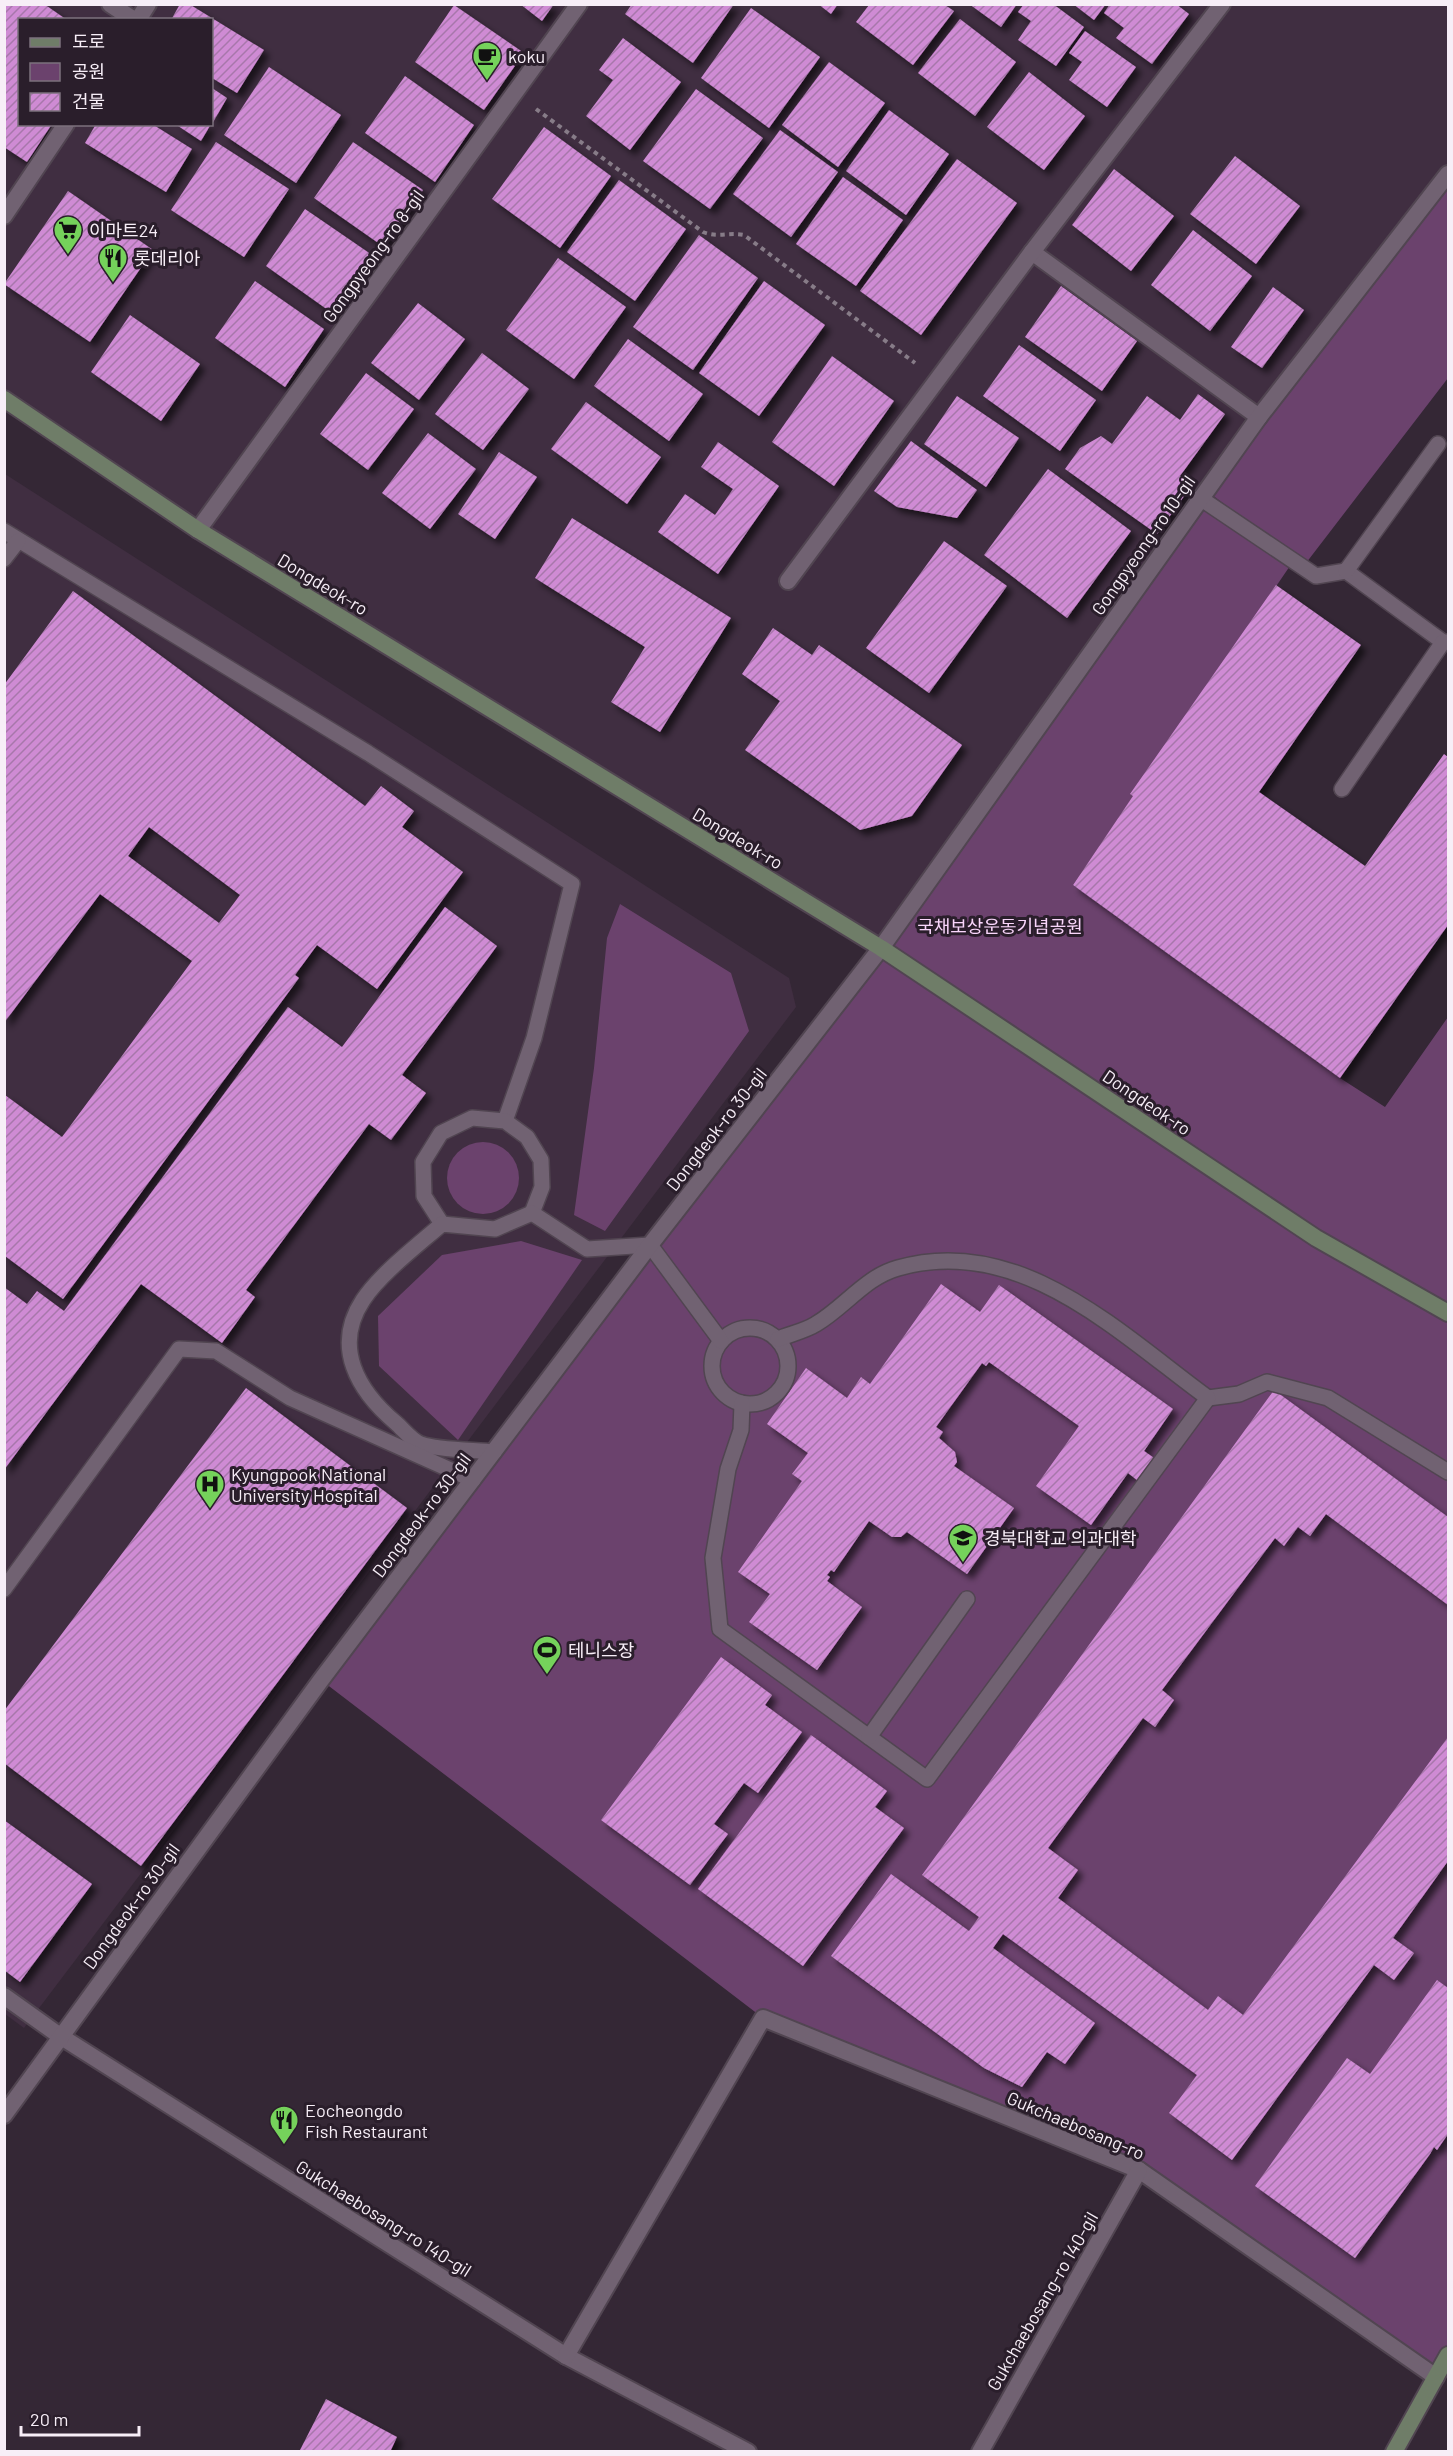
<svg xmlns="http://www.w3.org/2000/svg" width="1453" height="2456" font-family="Barlow,'Noto Sans KR',sans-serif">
	<defs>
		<pattern id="building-hatch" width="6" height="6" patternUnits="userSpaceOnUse" patternTransform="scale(1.5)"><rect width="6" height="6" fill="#cf8bd4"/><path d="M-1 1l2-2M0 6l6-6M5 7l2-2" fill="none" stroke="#a777ab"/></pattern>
		<filter id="shadow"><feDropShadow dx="5.5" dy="5.5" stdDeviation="3" flood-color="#0009"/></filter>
	</defs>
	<rect width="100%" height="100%" fill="#342735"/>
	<!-- built -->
	<g fill="#402e41" fill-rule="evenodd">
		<path d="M4 5H1448V194L881 948 198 530 5 399ZM20 20H212V124H20Z"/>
		<polygon points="5,474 789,978 796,1007 24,2028 5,2014"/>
	</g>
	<!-- green -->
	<g fill="#6b426d">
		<polygon points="1448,174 1448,378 1303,567 1294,560 1073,885 1340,1078 1385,1107 1448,1017 1448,2356 1436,2377 1139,2170 763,2018 321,1680 881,948 1200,498 1291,557 1206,490"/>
		<polygon points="620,904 731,973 749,1031 605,1231 574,1215 594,1068 607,938"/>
		<circle cx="483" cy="1178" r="36"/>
		<polygon points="521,1241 582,1260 458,1440 379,1366 378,1316 442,1255"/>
	</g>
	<!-- building -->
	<g fill="url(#building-hatch)" fill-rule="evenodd" filter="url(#shadow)">
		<polygon points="4,4 44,4 67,20 20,20 20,124 52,124 27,162 4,147"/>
		<polygon points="180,4 189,4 264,50 237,93 212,78 212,20 171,20"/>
		<polygon points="520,4 554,4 542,21"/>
		<polygon points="632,4 734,4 693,63 625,14"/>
		<polygon points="818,4 838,4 831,14"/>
		<polygon points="969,4 1017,4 1001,27"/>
		<polygon points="1024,4 1053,4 1084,27 1056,66 1018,40 1031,21 1018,12"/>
		<polygon points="1073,4 1106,4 1094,20"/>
		<polygon points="1110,4 1176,4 1189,14 1152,64 1116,38 1124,28 1104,13"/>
		<polygon points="454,5 524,53 484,110 415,62"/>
		<polygon points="869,5 945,5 954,11 913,65 856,22"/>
		<polygon points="751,8 820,57 769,128 701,78"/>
		<polygon points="960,19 1016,62 975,116 918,73"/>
		<polygon points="1085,31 1136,67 1107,107 1069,80 1082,62 1069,53"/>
		<polygon points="623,38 681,82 630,150 586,116 613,80 599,70"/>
		<polygon points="829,62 885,103 838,167 782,125"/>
		<polygon points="269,67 341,115 296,183 224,135"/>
		<polygon points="1029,72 1085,116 1044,170 987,127"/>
		<polygon points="405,76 474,125 435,182 365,133"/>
		<polygon points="212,88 227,98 212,124"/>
		<polygon points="696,89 763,138 710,209 643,161"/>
		<polygon points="889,110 949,154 906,215 846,171"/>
		<polygon points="96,124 152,124 192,149 166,192 85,143"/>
		<polygon points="175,124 211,124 201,141"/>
		<polygon points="544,127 611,176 560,248 492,199"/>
		<polygon points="780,130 838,172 791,237 733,194"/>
		<polygon points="216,142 289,189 244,257 171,210"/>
		<polygon points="353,142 423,190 384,247 314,198"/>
		<polygon points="1235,156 1300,206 1256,264 1190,214"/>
		<polygon points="957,159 1017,203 921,335 860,291"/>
		<polygon points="1114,169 1174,216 1131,271 1072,225"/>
		<polygon points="843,177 903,220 856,286 796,244"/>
		<polygon points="619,180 686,229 635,301 567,252"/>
		<polygon points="68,191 153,250 90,342 4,284"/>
		<polygon points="305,209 375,257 335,315 266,266"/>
		<polygon points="1193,230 1252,276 1210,331 1151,285"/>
		<polygon points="699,235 758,278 693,370 633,327"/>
		<polygon points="558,258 626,307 574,379 506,330"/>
		<polygon points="255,281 324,329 285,387 215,338"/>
		<polygon points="764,281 825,325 759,416 699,373"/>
		<polygon points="1061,286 1137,341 1102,391 1025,337"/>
		<polygon points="1273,287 1304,310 1262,368 1231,347"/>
		<polygon points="418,303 465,339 419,400 371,363"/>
		<polygon points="130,315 200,364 161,421 91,372"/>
		<polygon points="628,339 703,394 669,441 594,386"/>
		<polygon points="1019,345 1096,400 1060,451 983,396"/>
		<polygon points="482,353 529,389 483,450 435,414"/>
		<polygon points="832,356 894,401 834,486 772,442"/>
		<polygon points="366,373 414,409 368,470 320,434"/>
		<polygon points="1198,394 1225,414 1180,476 1192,485 1157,534 1065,469 1080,448 1101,436 1112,444 1147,396 1180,420"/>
		<polygon points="957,396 1019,438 986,487 924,444"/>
		<polygon points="586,402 661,457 627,504 551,449"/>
		<polygon points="428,433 476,469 430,529 382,493"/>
		<polygon points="911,441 977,490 957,518 897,507 874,491"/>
		<polygon points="718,442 779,486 718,574 658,532 685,494 715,515 733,489 701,467"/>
		<polygon points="499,452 537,477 495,539 458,514"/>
		<polygon points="1048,469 1131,531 1067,618 984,555"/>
		<polygon points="572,518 731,618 660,732 611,702 645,647 535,578"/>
		<polygon points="944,541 1007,586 929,693 866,648"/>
		<polygon points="1276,585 1361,645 1259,792 1365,866 1444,754 1448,757 1448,925 1340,1078 1073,885 1133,796 1130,794"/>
		<path d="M73 591 365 806 381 786 414 811 402 827 463 872 377 989 317 945 295 975 299 978 63 1299 5 1256V1095L62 1137 192 961 100 894 4 1023V685ZM149 827 240 895 219 923 128 856Z"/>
		<polygon points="773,628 812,655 819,645 962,745 912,816 860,830 745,750 780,701 742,674"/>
		<polygon points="445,907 497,946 402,1075 426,1093 391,1140 369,1124 246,1290 255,1297 222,1343 141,1284 4,1470 4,1287 27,1304 37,1291 64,1311 288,1007 342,1047"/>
		<polygon points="941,1284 980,1312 999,1285 1173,1409 1144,1451 1154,1458 1137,1480 1128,1473 1091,1525 1036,1486 1079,1426 989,1362 986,1366 982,1363 936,1427 943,1432 939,1438 955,1452 957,1462 954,1466 1014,1508 967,1574 907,1532 901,1537 892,1537 869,1521 834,1572 831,1570 827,1575 830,1577 827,1581 862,1607 817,1670 749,1622 770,1594 738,1572 802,1481 792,1474 808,1453 767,1424 806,1368 847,1398 861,1377 870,1384"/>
		<polygon points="246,1388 407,1508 141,1866 4,1763 4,1711"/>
		<polygon points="1274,1390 1448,1517 1448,1605 1326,1514 1310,1536 1298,1527 1284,1546 1275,1538 1162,1690 1174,1700 1155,1727 1143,1718 1048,1848 1078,1870 1058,1898 1208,2010 1218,1996 1243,2015 1448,1737 1448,1861 1393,1938 1414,1953 1394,1980 1374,1965 1232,2160 1169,2113 1197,2075 1003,1934 993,1948 1095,2023 1065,2064 1047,2052 1022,2087 984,2068 831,1956 891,1874 969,1931 979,1917 922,1875"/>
		<polygon points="721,1657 772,1695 765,1705 802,1732 758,1793 744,1783 714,1824 728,1834 690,1885 601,1820"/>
		<polygon points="811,1735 887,1791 875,1807 904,1828 803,1966 698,1889"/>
		<polygon points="4,1820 92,1884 20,1982 4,1970"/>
		<polygon points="1437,1980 1448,1988 1448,2134 1437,2150 1434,2147 1430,2154 1355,2258 1255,2186 1347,2058 1370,2074"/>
		<polygon points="326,2399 397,2437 390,2452 299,2452"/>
	</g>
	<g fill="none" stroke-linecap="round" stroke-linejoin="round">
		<!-- service casing -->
		<g stroke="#514551" stroke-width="18">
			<g id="service">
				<polyline points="1200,498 1316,576 1346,571 1443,642 1448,642"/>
				<polyline points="4,531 368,753 572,884 534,1038 505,1121"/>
				<polyline points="4,559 18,541"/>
				<polyline points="1346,571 1438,444"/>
				<polyline points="1342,789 1443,642"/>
				<polyline points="442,1224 424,1196 423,1162 441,1133 472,1118 505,1121 527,1137 541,1160 542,1187 532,1213"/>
				<circle cx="750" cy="1366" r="38"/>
				<polyline points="1208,1398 1239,1394 1267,1382 1328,1398 1448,1472"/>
				<path d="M742 1403 741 1430 728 1469 713 1558 720 1629 927 1779 1208 1398C1119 1333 1019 1233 898 1268 865 1277 845 1307 816 1324 805 1331 790 1334 778 1339"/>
				<path d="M494 1452C475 1450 437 1450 421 1444 412 1441 403 1429 396 1423 358 1391 332 1347 363 1300 380 1274 418 1245 442 1224L495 1229 532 1213 587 1249 650 1245 721 1341"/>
				<polyline points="4,1589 179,1349 216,1351 290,1398 473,1480"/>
				<polyline points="869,1737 967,1599"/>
			</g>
		</g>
		<!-- minor casing -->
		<g stroke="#514551" stroke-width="20">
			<g id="minor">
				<polyline points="110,4 134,20"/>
				<polyline points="138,20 148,4"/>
				<polyline points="4,216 66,124"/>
				<polyline points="1032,252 1259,417"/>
				<polyline points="198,530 579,4"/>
				<polyline points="788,581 1032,252 1222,4"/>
				<polyline points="4,1996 60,2036 566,2356 748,2452"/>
				<polyline points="4,2115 321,1680 650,1245 881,948 1259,417 1448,174"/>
				<polyline points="566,2356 763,2018 1139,2170 1436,2377"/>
				<polyline points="980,2452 1139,2170"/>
			</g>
		</g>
		<!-- secondary casing -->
		<g stroke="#514551" stroke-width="20">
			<g id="secondary">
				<polyline points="4,399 198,530 881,948 1316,1238 1448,1313"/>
				<polyline points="1394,2452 1448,2355"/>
			</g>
		</g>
		<!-- path -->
		<path stroke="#877c88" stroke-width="4" stroke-dasharray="4.5 4.5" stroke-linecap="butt" d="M536 109 703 232C718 238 729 232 744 235L915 363"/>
		<!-- service -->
		<use href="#service" stroke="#716272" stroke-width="15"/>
		<!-- minor -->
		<use href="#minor" stroke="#716272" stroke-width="16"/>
		<!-- secondary -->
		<use href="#secondary" stroke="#6f7d68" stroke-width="16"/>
	</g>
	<!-- icons -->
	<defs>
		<g id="cafe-pin" transform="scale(1.5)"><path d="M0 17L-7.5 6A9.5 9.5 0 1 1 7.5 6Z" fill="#75d25b" stroke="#2a1e2b"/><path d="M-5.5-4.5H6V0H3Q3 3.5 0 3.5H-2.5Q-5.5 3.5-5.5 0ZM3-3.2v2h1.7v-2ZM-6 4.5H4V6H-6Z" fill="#111"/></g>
		<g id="supermarket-pin" transform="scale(1.5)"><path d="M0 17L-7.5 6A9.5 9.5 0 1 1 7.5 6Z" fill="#75d25b" stroke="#2a1e2b"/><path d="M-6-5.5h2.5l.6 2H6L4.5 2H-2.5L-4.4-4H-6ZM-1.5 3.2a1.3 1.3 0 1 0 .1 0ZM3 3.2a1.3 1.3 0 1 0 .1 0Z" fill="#111"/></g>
		<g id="restaurant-pin" transform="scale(1.5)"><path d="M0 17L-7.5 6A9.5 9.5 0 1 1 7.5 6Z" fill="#75d25b" stroke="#2a1e2b"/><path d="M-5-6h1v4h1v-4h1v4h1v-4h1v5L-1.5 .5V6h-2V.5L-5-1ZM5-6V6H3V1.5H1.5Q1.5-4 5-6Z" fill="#111"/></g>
		<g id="hospital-pin" transform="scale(1.5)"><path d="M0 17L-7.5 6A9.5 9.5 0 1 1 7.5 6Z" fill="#75d25b" stroke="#2a1e2b"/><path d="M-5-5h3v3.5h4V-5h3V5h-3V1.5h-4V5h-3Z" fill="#111"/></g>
		<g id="university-pin" transform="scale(1.5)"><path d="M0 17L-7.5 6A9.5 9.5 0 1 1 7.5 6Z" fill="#75d25b" stroke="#2a1e2b"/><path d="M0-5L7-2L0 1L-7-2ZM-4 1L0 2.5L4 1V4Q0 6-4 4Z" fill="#111"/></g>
		<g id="stadium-pin" transform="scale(1.5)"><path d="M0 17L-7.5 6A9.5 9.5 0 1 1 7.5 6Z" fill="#75d25b" stroke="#2a1e2b"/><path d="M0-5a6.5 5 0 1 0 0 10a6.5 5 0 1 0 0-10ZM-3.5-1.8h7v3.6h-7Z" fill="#111"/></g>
	</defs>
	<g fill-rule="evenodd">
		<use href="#cafe-pin" x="487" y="56"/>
		<use href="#supermarket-pin" x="68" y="230"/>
		<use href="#restaurant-pin" x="113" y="258"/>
		<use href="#hospital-pin" x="210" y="1484"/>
		<use href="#university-pin" x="963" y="1538"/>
		<use href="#stadium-pin" x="547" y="1650"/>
		<use href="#restaurant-pin" x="284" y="2120"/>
	</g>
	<g text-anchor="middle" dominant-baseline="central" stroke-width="6" stroke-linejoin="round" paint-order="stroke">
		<!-- poi labels -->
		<g font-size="18" fill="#f7eef7" stroke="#2a1e2b" text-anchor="start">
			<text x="508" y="56">koku</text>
			<text x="89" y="230">이마트24</text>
			<text x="134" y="258">롯데리아</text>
			<text x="231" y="1474">Kyungpook National<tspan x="231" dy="21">University Hospital</tspan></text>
			<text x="984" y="1538">경북대학교 의과대학</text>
			<text x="568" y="1650">테니스장</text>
			<text x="305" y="2110">Eocheongdo<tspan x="305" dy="21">Fish Restaurant</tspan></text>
		</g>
		<!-- street labels -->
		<g font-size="18" fill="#f7eef7" stroke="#2a1e2b">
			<text transform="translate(373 256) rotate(-54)">Gongpyeong-ro 8-gil</text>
			<text transform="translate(1143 545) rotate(-55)">Gongpyeong-ro 10-gil</text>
			<text transform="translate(323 584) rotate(31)">Dongdeok-ro</text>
			<text transform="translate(738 838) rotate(31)">Dongdeok-ro</text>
			<text transform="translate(1147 1102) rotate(34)">Dongdeok-ro</text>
			<text transform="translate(716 1129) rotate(-52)">Dongdeok-ro 30-gil</text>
			<text transform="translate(421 1515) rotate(-53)">Dongdeok-ro 30-gil</text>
			<text transform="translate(131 1906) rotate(-54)">Dongdeok-ro 30-gil</text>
			<text transform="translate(1076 2125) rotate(23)">Gukchaebosang-ro</text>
			<text transform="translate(384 2218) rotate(32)">Gukchaebosang-ro 140-gil</text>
			<text transform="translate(1042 2301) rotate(-60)">Gukchaebosang-ro 140-gil</text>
		</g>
		<!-- park labels -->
		<g font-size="18" fill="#fad6fc" stroke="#2a1e2b">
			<text x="1000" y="926">국채보상운동기념공원</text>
		</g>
	</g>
	<!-- border -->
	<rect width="1453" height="2456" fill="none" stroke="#f7eef7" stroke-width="12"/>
	<!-- legend -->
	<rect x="18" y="18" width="195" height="108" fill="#2a1e2b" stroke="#7c717d" stroke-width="1.5"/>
	<rect x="30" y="38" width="30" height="9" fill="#6f7d68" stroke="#7c717d" stroke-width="1.5"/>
	<text x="72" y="48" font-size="18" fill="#f7eef7">도로</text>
	<rect x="30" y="63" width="30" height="18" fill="#6b426d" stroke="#7c717d" stroke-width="1.5"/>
	<text x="72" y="78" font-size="18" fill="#f7eef7">공원</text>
	<rect x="30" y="93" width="30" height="18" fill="url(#building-hatch)" stroke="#7c717d" stroke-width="1.5"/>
	<text x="72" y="108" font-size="18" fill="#f7eef7">건물</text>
	<!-- scale -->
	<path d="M21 2426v9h118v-9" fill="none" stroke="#f7eef7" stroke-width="3"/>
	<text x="30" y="2426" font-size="18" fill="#f7eef7" stroke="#2a1e2b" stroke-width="4.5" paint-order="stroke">20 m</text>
</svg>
